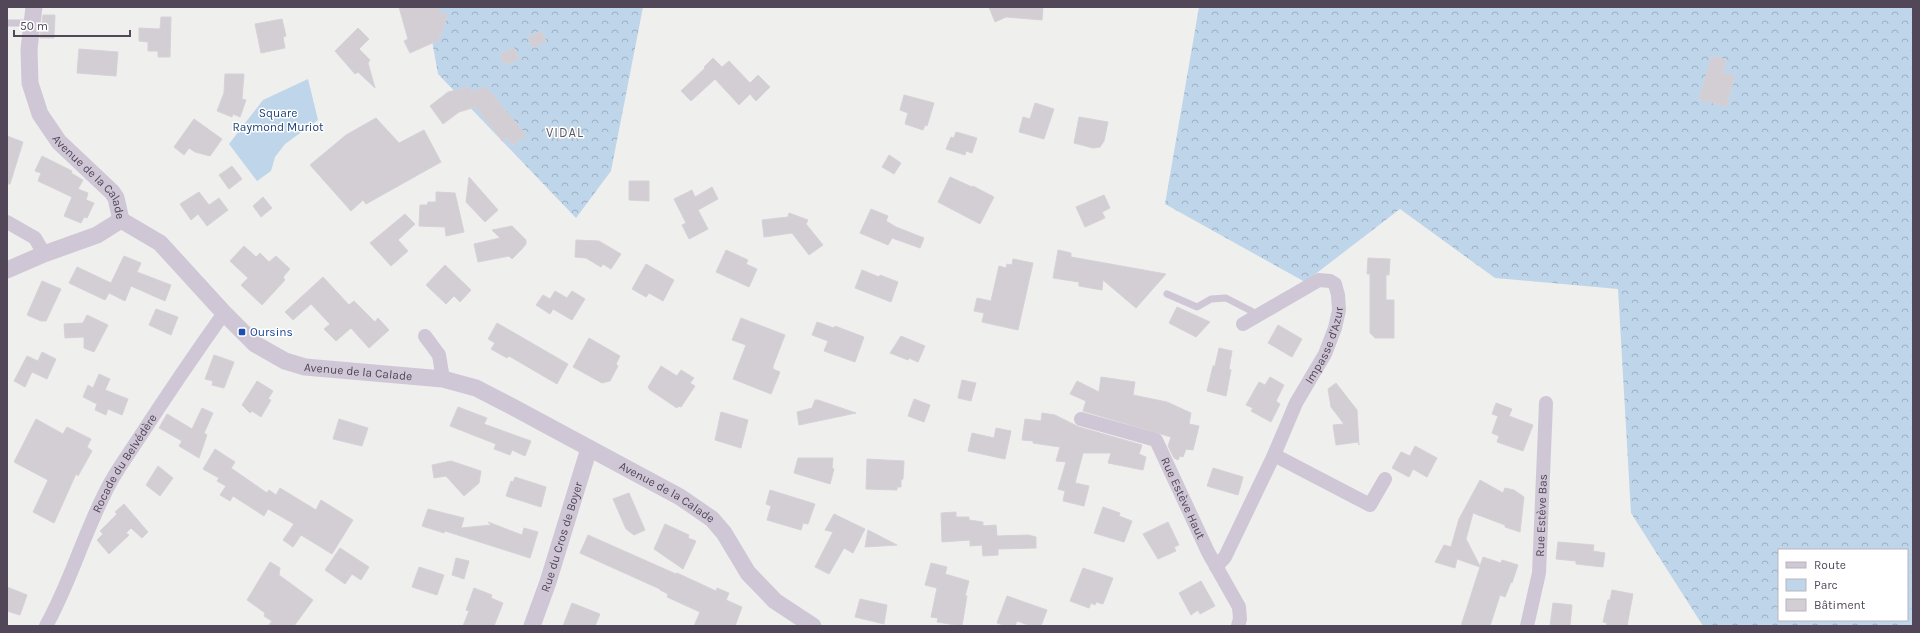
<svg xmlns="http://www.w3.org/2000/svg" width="1920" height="633" font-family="Karla,sans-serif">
	<defs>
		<pattern id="forest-crowns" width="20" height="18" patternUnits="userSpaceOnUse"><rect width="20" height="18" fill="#bed5ea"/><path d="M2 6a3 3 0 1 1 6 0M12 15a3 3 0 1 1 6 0" fill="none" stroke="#9dafc1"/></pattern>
	</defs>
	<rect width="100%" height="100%" fill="#efefed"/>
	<!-- green -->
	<polygon fill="#bed5ea" points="308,79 318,120 285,144 275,157 271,171 257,181 229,144 263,100"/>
	<!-- forest -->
	<g fill="url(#forest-crowns)" fill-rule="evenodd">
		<polygon points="426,7 643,7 611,171 576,218 438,74"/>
		<path d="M1199 7H1913V626H1703L1631 513 1618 289 1495 278 1400 209 1305 282 1165 204ZM1779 550H1907V620H1779Z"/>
	</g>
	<!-- building -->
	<g fill="#d3cdd4" stroke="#d7d1d8">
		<polygon points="399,7 439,7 441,15 448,13 439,40 410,53 404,41 408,39"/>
		<polygon points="989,7 1043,7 1042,20 1006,17 995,22"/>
		<polygon points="43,15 55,15 54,38 40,38"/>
		<polygon points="161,17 171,17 170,57 158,57 158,51 148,51 148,42 139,41 139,28 160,29"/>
		<polygon points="282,19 286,36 283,37 285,48 261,53 255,24"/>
		<polygon points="358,28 369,39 359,49 370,60 368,63 375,88 358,72 355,74 335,51"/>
		<polygon points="541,31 546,41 533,48 528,37"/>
		<polygon points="514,48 519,59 505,65 500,54"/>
		<polygon points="79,49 118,52 116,76 77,73"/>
		<polygon points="1712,56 1726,60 1723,73 1735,76 1726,107 1699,99"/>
		<polygon points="713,58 722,67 729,61 750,83 758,75 770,87 756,101 750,94 739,105 715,79 691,101 681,91 705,68 704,67"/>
		<polygon points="225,74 244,74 242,99 246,100 240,117 233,114 232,117 217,111 224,93"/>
		<polygon points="469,87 472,92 486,87 526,135 513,145 507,138 503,142 476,107 459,112 443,124 430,106 448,92"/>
		<polygon points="904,95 934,103 927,126 925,125 923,130 905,124 908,113 900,110"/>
		<polygon points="1035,103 1054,109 1044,139 1019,132 1023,117 1030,119"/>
		<polygon points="1079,117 1108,122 1104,141 1100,147 1093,148 1074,143"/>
		<polygon points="376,118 399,143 424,130 441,162 366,204 363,200 351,211 310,165 346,135"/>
		<polygon points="194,119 222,139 210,156 195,152 189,148 184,155 174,147"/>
		<polygon points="956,132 977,138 972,153 966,151 965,155 946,149 951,137 954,138"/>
		<polygon points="7,136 23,142 10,184 7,184"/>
		<polygon points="889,155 901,163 894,174 882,167"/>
		<polygon points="42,156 72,171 71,173 83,180 78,189 88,193 86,200 94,203 87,218 84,217 81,223 64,216 72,197 38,181 41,173 35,171"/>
		<polygon points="232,166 242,179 229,189 219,175"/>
		<polygon points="469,177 498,210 485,222 466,202"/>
		<polygon points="950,177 972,187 973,186 994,197 980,224 938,202"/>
		<polygon points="629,181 649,181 649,201 629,200"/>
		<polygon points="712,187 718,199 698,210 708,229 689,239 682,225 686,223 674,199 692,190 695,197"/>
		<polygon points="199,192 209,205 219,198 228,210 207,226 198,214 191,220 180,204"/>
		<polygon points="436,192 455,193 464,232 446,236 445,227 419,226 420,205 427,205 428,202 436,202"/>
		<polygon points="1104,195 1110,208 1102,212 1105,218 1085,227 1076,207"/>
		<polygon points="263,197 272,208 261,217 253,206"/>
		<polygon points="871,209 888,216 886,221 896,227 924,238 920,248 892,238 888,245 860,233"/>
		<polygon points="789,213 808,220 806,224 823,245 809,255 792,233 764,237 762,220 788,217"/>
		<polygon points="405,214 415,224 398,240 408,251 391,266 370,243"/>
		<polygon points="512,226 526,240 526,244 521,250 512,259 509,256 478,262 474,244 500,238 492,230"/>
		<polygon points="576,240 599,241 621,254 611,269 603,264 601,267 586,258 575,257"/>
		<polygon points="244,246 256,257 260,253 269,262 276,256 290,269 283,277 285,280 262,305 241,285 248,278 230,261"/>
		<polygon points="726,250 748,260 746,264 757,269 749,287 716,272"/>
		<polygon points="1058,250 1071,253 1071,257 1166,274 1136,308 1103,280 1102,290 1079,286 1079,282 1053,278"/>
		<polygon points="124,256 141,263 137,272 171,285 165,301 131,286 125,301 109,293 105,300 69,283 77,267 111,283"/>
		<polygon points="1368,258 1390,259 1389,275 1386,275 1386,300 1394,300 1394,338 1375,338 1370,333 1370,274 1367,274"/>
		<polygon points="1013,259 1033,263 1018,330 982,322 984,313 974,311 977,298 991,301 999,266 1006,268 1007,264 1012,265"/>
		<polygon points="646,264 674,280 663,301 649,293 646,297 632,289"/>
		<polygon points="445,265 471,290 460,302 454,296 446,304 426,285"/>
		<polygon points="862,270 879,277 880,275 898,282 891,302 855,288"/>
		<polygon points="323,277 349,305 354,301 375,322 378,318 389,330 369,348 351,328 336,341 324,329 330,324 311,304 293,320 285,312"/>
		<polygon points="42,281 61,289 46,321 41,321 27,315"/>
		<polygon points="555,291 567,298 572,291 585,299 572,320 553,309 550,314 536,305 543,295 550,299"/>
		<polygon points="1177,307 1210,322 1196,337 1169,323"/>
		<polygon points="156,309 178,317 171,335 149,325"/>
		<polygon points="87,315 108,325 94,352 84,348 84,337 65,338 64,324 83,323"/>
		<polygon points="741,318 785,335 773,366 773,369 780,372 771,394 733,379 746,345 732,340"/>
		<polygon points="817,322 834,328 835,326 864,337 855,362 824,351 828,341 812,335"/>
		<polygon points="497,323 568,364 557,384 509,356 507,358 491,349 495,343 488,339"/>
		<polygon points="1278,325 1302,339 1292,357 1268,343"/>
		<polygon points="901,336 925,346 918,362 909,358 908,360 890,353"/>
		<polygon points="589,338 620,356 616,364 618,366 610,381 602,383 573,367"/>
		<polygon points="1219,348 1232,351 1229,369 1231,370 1226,396 1207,391 1213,366 1215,366"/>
		<polygon points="42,352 56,359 47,379 32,372 25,387 14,381 27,356 38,361"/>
		<polygon points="214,355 234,362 224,388 212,385 213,381 205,379"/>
		<polygon points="661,366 677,376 681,370 694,378 690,383 695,386 681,407 678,406 677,408 650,390 648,387"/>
		<polygon points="99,374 110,379 105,390 128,399 122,415 108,409 106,415 95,410 97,404 83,397 88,385 93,388"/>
		<polygon points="1101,377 1135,382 1133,395 1167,402 1191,413 1189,424 1199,426 1193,450 1186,449 1183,457 1180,456 1178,460 1174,458 1168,446 1171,437 1083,411 1086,401 1070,394 1077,381 1099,392"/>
		<polygon points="1270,377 1284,385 1276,401 1280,404 1271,422 1251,411 1253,408 1246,405 1259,382 1265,385"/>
		<polygon points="962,380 976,383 971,401 958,398"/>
		<polygon points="257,381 273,391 268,399 271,400 261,417 252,411 250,413 242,405"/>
		<polygon points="1336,383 1357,410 1359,445 1358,442 1336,445 1333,425 1344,424 1331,407 1328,389"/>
		<polygon points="914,399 930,405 924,422 908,416"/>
		<polygon points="815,400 818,400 856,413 799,425 797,412 812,408"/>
		<polygon points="1496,403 1512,409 1509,416 1533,425 1523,451 1497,442 1499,436 1492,433 1498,416 1492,414"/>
		<polygon points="458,407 487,418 484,424 531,441 525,456 512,450 510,455 494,449 496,444 450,426"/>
		<polygon points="202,408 213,413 204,433 207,435 199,458 179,446 182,441 159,428 167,414 192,429"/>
		<polygon points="721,412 748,420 741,448 715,440"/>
		<polygon points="1042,413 1055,415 1079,427 1142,445 1139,454 1146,457 1143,470 1108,463 1111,453 1083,453 1075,483 1089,486 1084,506 1063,501 1065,491 1058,489 1066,462 1056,461 1060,447 1033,443 1033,441 1022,440 1025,419 1041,421"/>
		<polygon points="36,419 63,434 67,427 91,439 87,447 92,451 78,476 76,474 54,523 33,512 48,480 14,462"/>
		<polygon points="339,419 368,428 362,446 333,439"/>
		<polygon points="996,428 1011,431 1005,459 968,451 972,433 994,438"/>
		<polygon points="1415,446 1437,458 1427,477 1413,469 1409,477 1392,468 1401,452 1410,456"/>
		<polygon points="215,449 235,462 231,468 267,493 269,490 276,495 280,488 316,510 321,500 353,520 332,554 301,535 293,547 283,540 294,524 268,509 264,516 233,496 230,501 220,495 226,486 217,481 219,478 203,469"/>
		<polygon points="798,458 833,458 832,468 834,469 830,484 794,473"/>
		<polygon points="867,459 904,461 903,479 901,480 901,487 897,487 897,490 866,489"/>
		<polygon points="451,461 481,471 479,483 464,496 446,476 434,478 432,465"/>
		<polygon points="158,466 173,478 160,496 146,485"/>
		<polygon points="1213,468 1243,477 1238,495 1207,486"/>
		<polygon points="515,477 546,487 541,507 506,496 511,481 513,482"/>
		<polygon points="1480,480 1503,493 1505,488 1514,490 1524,497 1520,532 1505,527 1505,525 1473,513 1466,539 1480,566 1483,557 1501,563 1502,560 1518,565 1512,583 1511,582 1505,597 1500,595 1490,626 1461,626 1480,567 1457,559 1455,568 1435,562 1444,545 1451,547 1459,519"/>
		<polygon points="770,490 815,504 808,524 803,523 801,530 767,520 771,506 766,504"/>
		<polygon points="629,493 645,530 634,535 626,529 613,499"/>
		<polygon points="124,504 148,532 142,538 131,528 126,533 129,535 109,554 97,540 103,534 100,531 117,514 115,512"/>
		<polygon points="1103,507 1120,513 1119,516 1132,521 1124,542 1094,533"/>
		<polygon points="428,509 464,518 461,528 491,525 488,522 522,535 524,528 538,532 530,558 445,531 444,533 422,526"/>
		<polygon points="956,512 956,517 969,517 969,520 983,522 983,526 996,525 997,536 1028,535 1036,537 1036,548 998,549 998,555 983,556 982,545 970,546 970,540 942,542 941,513"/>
		<polygon points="834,514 865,529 853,553 844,548 829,574 815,567 833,532 825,530"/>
		<polygon points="1168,522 1179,545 1174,547 1176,551 1158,559 1143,534"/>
		<polygon points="665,524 689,535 688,538 696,541 683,569 654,549"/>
		<polygon points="868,530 897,545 865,547"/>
		<polygon points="588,535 676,574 677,573 716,591 717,588 729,593 726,600 742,607 735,626 694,626 700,612 667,597 668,594 660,590 660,589 580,553"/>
		<polygon points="1558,542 1594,545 1593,551 1605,553 1603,567 1576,564 1576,561 1556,559"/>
		<polygon points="340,548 369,567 361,580 352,574 345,584 325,570"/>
		<polygon points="456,558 469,561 464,579 452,575"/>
		<polygon points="270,562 280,568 279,575 313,600 294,626 268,626 272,621 264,616 265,613 247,600"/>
		<polygon points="931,563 947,567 945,574 969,581 965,596 967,596 962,626 937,622 938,618 931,617 937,588 925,585"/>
		<polygon points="419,567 444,575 437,595 412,587"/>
		<polygon points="1083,568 1113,578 1103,604 1096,602 1095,605 1091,603 1089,608 1070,601"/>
		<polygon points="1201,581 1215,606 1200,614 1198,610 1191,615 1179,593"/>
		<polygon points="7,587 27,595 20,615 7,611"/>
		<polygon points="474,588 492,595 491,598 503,603 494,626 463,626 469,611 466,610"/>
		<polygon points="1612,590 1633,594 1627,626 1606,626 1607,623 1603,622 1608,600 1610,600"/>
		<polygon points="1007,596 1047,610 1041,626 1031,626 1017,621 1015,626 1006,626 997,623"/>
		<polygon points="860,599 887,605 884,624 855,617"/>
		<polygon points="572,603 600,614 595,626 563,626"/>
		<polygon points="1553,603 1572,605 1570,626 1550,626"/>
	</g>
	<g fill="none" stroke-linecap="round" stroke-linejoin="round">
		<!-- service -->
		<g stroke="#d0c7d6" stroke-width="7">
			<polyline points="7,23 33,23"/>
			<polyline points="1167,294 1197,307 1211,299 1226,298 1259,315"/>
		</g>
		<!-- minor -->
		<g stroke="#d0c7d6" stroke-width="14">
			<polyline points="7,222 35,238 44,254"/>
			<polyline points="425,336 439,355 443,379"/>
			<path id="s1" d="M1081 419 1156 440 1208 552 1239 607 1240 619 1238 626"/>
			<polyline points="1274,455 1370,505 1385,479"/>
			<path id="s2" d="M1216 567 1225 557 1274 455 1296 403 1325 354 1335 328 1339 310 1338 295 1335 284 1330 281 1319 280 1243 324"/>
			<path id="s3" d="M46 626C70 583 83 536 105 493 113 475 126 458 137 441 165 398 194 355 224 313"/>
			<path id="s4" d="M1527 626 1539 573 1546 403"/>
		</g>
		<!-- tertiary -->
		<g stroke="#d0c7d6" stroke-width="17">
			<path id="s5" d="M34 7 29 49 30 83 40 114 59 142 112 192 116 198 121 220 160 243 224 313 255 344 285 361 305 367 443 379 476 388 511 406 680 497 712 519 724 533 748 573 775 601 813 626"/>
			<polyline points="7,270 44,254 97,235 121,220"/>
			<path id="s6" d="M532 626 548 582 587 455 590 449"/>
		</g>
	</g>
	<!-- markers -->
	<rect fill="#1a4fb4" stroke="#fff" stroke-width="1.5" x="238" y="328" width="8" height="8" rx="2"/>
	<g text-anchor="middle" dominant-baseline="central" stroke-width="3" stroke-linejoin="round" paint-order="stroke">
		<!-- park labels -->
		<g font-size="12" fill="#1e4174" stroke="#fff">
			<text x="278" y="113">Square<tspan x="278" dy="14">Raymond Muriot</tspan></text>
		</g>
		<!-- street labels -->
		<g font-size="12" fill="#514759" stroke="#fff">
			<text stroke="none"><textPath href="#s5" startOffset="190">Avenue de la Calade</textPath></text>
			<text stroke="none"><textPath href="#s2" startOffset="248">Impasse d'Azur</textPath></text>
			<text stroke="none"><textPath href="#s5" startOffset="538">Avenue de la Calade</textPath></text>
			<text stroke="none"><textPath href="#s3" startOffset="181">Rocade du Belvédère</textPath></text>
			<text stroke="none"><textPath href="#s5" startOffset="875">Avenue de la Calade</textPath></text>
			<text stroke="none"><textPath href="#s1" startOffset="142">Rue Estève Haut</textPath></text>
			<text stroke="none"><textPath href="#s4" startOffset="112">Rue Estève Bas</textPath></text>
			<text stroke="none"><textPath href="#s6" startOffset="94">Rue du Cros de Boyer</textPath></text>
		</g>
		<!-- transit labels -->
		<g font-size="12" fill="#164399" stroke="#fff" text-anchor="start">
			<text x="250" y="332">Oursins</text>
		</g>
		<!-- neighbourhood labels -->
		<g font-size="13" letter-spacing="1" fill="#5f5a61" stroke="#fff">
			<text x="565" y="132">VIDAL</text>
		</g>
	</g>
	<!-- border -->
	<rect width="1920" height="633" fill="none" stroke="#514759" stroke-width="16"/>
	<!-- legend -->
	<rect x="1778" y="549" width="130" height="72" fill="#ffffff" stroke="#b9b5bd"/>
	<rect x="1786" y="562" width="20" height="6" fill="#d0c7d6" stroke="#b9b5bd"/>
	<text x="1814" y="569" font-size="12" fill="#514759">Route</text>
	<rect x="1786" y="579" width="20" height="12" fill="#bed5ea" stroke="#b9b5bd"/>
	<text x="1814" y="589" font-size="12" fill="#514759">Parc</text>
	<rect x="1786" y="599" width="20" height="12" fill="#d3cdd4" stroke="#b9b5bd"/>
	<text x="1814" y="609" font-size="12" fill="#514759">Bâtiment</text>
	<!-- scale -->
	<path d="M14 30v6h116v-6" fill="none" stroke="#514759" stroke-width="2"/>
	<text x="20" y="30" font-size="12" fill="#514759" stroke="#ffffff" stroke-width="3" paint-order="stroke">50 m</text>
</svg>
